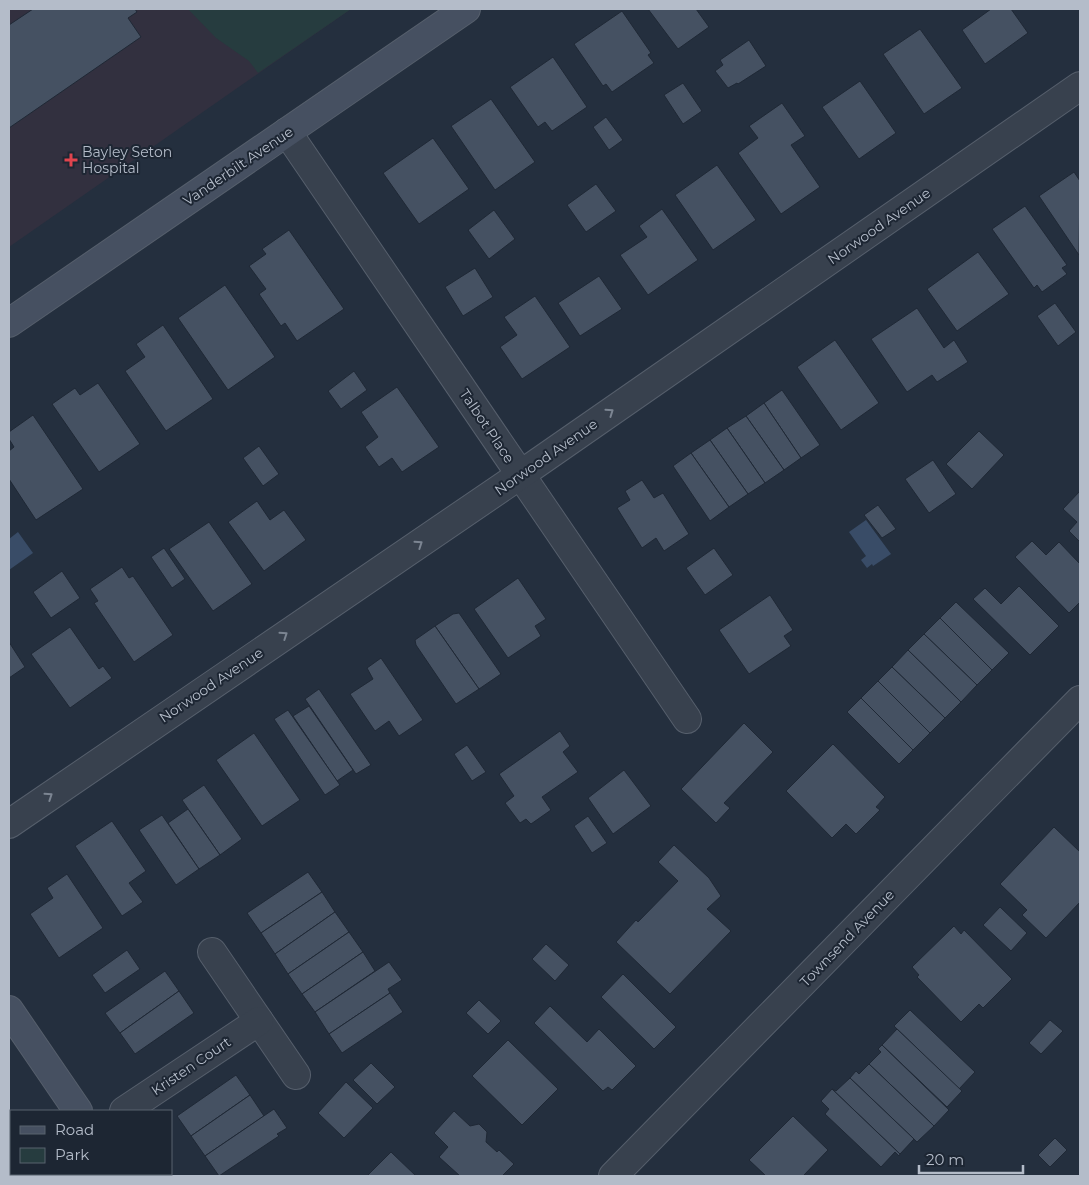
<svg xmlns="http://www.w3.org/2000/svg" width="1089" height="1185" font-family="Montserrat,sans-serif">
	<rect width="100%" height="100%" fill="#242f3e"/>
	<!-- medical -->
	<polygon fill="#32303f" points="9,9 351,9 9,247"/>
	<!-- green -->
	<polygon fill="#263c3f" points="188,9 351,9 258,73 249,61 216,38"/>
	<!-- water -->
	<g fill="#394c67">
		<polygon points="866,520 891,554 873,566 872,564 867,568 861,560 866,556 849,532"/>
		<polygon points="18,532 33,553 9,570 9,539"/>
	</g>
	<!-- building -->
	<g fill="#455162" stroke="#1f2835">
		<polygon points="33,9 135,9 137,12 128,18 141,37 9,128 9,25"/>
		<polygon points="648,9 696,9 709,27 678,49"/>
		<polygon points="991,9 1011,9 1028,33 985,64 962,30"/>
		<polygon points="622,11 651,53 648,55 654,63 612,92 606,84 603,86 574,44"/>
		<polygon points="920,29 962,88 924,114 883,54"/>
		<polygon points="749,40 766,66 738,84 737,83 728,88 715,71 723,65 720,60"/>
		<polygon points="553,57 587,107 552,131 545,122 538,127 510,87"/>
		<polygon points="860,81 896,133 859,159 822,107"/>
		<polygon points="683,83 702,111 683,124 664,95"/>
		<polygon points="491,99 535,162 495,190 451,126"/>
		<polygon points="782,103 805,136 791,145 820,187 781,214 738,153 758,138 749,126"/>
		<polygon points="606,117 623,140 609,150 593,127"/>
		<polygon points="433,138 469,189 419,224 383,173"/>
		<polygon points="717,165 756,220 713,250 675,195"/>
		<polygon points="1074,172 1080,181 1079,255 1039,196"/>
		<polygon points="596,184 616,211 586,232 567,205"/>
		<polygon points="1025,206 1067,265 1062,268 1067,274 1042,292 1037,285 1034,288 992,229"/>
		<polygon points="662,209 698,260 648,295 620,255 647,237 639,226"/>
		<polygon points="494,210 515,239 489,259 468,230"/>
		<polygon points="289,230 344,309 297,341 285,323 281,326 259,294 266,289 249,266 266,254 262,249"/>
		<polygon points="978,252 1009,294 957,331 927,289"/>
		<polygon points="475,268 493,297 463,316 445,287"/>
		<polygon points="599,276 622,309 580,336 558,303"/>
		<polygon points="225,285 275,357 228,390 178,318"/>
		<polygon points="535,296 570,347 522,379 500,347 517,335 504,317"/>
		<polygon points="1055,303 1076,332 1058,346 1037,316"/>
		<polygon points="917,308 944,348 954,340 968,362 937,382 932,375 907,392 871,339"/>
		<polygon points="163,325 213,399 166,431 125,371 145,357 136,344"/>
		<polygon points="835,340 879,403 841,430 797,367"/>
		<polygon points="354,371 367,390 341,409 328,391"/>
		<polygon points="98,383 140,444 99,472 52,404 75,388 80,395"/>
		<polygon points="397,387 439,447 402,472 392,458 379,467 365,447 378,437 361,412"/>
		<polygon points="782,390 820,445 801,458 764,403"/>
		<polygon points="764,403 801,458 784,470 746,416"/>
		<polygon points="33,415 83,489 36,520 9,479 9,451 14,447 9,439 9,432"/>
		<polygon points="746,416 784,470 765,483 727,428"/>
		<polygon points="727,428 765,483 748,494 710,440"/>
		<polygon points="979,431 1004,455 972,489 946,464"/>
		<polygon points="710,440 748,494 729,507 691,453"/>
		<polygon points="259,446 279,474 263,486 243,458"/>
		<polygon points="691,453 729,507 710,521 673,466"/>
		<polygon points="933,460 956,494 929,513 905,479"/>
		<polygon points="642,480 654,498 663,493 689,534 664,551 656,538 642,548 617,508 630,500 625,491"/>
		<polygon points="1080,491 1080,542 1069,531 1077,522 1063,509"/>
		<polygon points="257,501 270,520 284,510 306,540 264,571 228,522"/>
		<polygon points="878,505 896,529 882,538 864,515"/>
		<polygon points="209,522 252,584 213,611 169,549"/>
		<polygon points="1032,541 1046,555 1059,542 1080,564 1080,602 1069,613 1015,557"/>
		<polygon points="164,548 185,579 172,588 151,557"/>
		<polygon points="714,548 733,575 705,595 686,568"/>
		<polygon points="122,567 129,578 133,576 173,635 134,662 94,603 98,601 90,589"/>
		<polygon points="62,571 80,598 51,618 33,592"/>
		<polygon points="518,578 546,619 535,626 541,636 508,658 474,609"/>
		<polygon points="1019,586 1059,626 1030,655 973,599 985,588 1001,604"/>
		<polygon points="770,595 793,630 784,636 791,646 749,674 719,630"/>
		<polygon points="956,602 1009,653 992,670 940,618"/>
		<polygon points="459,613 501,674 479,689 435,626 453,614"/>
		<polygon points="940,618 992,670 977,685 924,634"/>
		<polygon points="435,626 479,689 456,704 416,645 415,640"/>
		<polygon points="70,627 99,669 103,666 112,678 70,708 31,654"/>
		<polygon points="924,634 977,685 961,702 908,650"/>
		<polygon points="9,642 25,667 9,678"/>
		<polygon points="908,650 961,702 945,718 892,667"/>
		<polygon points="381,658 423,720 399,736 389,721 375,731 350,694 373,679 367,668"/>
		<polygon points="892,667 945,718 930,733 878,681"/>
		<polygon points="878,681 930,733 913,750 861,698"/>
		<polygon points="319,689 371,765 356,774 305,699"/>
		<polygon points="861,698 913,750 899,764 847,712"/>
		<polygon points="309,706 353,770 337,781 293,716"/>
		<polygon points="288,710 340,785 325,795 274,719"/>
		<polygon points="744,723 773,752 724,803 730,808 716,823 681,789"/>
		<polygon points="560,731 570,746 563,752 578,772 542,797 551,810 531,824 526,819 520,823 505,803 514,796 499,774"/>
		<polygon points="254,733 300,800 262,826 216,760"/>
		<polygon points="833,744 885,797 876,807 880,810 856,834 846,824 832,838 786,791"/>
		<polygon points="467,745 486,772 472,781 454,754"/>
		<polygon points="624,770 651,806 613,834 588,798"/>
		<polygon points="204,785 242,839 220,855 182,800"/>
		<polygon points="188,809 220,855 199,869 168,823"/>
		<polygon points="162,815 199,869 176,885 139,830"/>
		<polygon points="588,816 607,843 592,853 574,826"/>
		<polygon points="112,821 146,871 129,883 143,902 122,916 75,846"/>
		<polygon points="1054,827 1080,852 1080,902 1046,938 1022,915 1027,910 1000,884"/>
		<polygon points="674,845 709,878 721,896 707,909 731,931 670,994 616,942 636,920 638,922 678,881 658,862"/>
		<polygon points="308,872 322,892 261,933 247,913"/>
		<polygon points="67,874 103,928 59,958 30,914 53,898 47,888"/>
		<polygon points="322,892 335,912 275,954 261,933"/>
		<polygon points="1000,907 1027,933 1011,951 983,925"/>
		<polygon points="335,912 349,932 288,974 275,954"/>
		<polygon points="954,926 961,934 964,930 1012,979 983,1008 979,1004 961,1022 917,977 919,975 912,967"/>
		<polygon points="349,932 363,952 302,994 288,974"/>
		<polygon points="546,944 569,965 555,981 532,959"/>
		<polygon points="127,950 140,969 105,993 92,975"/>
		<polygon points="363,952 375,971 315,1012 302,994"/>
		<polygon points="389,962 402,980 388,989 390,993 329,1034 315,1012"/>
		<polygon points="165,971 179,991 120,1033 105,1013"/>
		<polygon points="623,974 676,1027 654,1049 601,997"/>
		<polygon points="179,991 194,1013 135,1054 120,1033"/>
		<polygon points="390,993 403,1012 342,1053 329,1034"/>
		<polygon points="479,1000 501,1021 488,1034 466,1013"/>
		<polygon points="550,1006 587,1042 599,1029 636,1066 612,1090 608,1087 603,1091 534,1023"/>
		<polygon points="910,1010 975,1072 959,1089 894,1026"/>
		<polygon points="1050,1020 1063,1031 1041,1054 1029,1043"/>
		<polygon points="897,1029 962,1091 947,1107 882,1045"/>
		<polygon points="508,1040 558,1089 522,1125 472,1076"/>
		<polygon points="882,1045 949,1110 934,1126 869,1064 881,1052 878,1049"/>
		<polygon points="371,1063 395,1087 377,1104 353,1080"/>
		<polygon points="869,1064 934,1126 917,1142 850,1078 856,1071 859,1074"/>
		<polygon points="236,1075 250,1095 191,1136 177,1116"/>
		<polygon points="850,1078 914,1139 900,1154 832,1089 836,1091"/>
		<polygon points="346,1082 373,1108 344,1138 318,1113"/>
		<polygon points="832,1089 900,1154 899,1156 895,1152 881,1167 825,1114 829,1109 821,1101"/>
		<polygon points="250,1095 264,1116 205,1156 191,1136"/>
		<polygon points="274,1109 287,1128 277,1134 279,1136 219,1176 205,1156"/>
		<polygon points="454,1111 470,1126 479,1124 487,1132 486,1142 497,1152 499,1150 514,1164 502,1176 460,1176 439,1157 448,1147 434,1133"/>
		<polygon points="793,1116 828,1150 804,1175 806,1176 766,1176 749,1160"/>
		<polygon points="1055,1138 1067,1150 1050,1167 1038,1155"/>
		<polygon points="391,1152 416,1176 367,1176"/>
	</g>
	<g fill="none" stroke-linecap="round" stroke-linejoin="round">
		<!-- street casing -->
		<g stroke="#565f6c" stroke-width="30">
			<g id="street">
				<polyline points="287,132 687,719"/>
				<polyline points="9,824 520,475 1080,86"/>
				<polyline points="212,952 296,1075"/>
				<polyline points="124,1111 259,1021"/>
				<polyline points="613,1176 1080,700"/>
			</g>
		</g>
		<!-- secondary casing -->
		<g stroke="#565f6c" stroke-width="30">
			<g id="secondary">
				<polyline points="9,323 466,9"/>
				<polyline points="9,1010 78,1111"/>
				<polyline points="119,1174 121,1176"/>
			</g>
		</g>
		<!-- street -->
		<use href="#street" stroke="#38414e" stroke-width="28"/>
		<!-- secondary -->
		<use href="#secondary" stroke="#465061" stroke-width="28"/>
	</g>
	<!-- one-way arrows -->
	<defs><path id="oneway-chevron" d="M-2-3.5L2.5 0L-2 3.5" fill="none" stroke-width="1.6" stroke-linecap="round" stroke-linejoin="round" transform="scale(1.25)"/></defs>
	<g stroke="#7c8592">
		<use href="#oneway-chevron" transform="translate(610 412) rotate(-35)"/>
		<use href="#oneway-chevron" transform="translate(419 544) rotate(-34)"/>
		<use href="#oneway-chevron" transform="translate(284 635) rotate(-34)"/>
		<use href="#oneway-chevron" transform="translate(49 796) rotate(-34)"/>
	</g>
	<!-- markers -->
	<path fill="#e0444e" stroke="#1d2633" stroke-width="2" d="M68.5 152.5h5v5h5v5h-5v5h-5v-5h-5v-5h5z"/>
	<g text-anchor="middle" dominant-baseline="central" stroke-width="4" stroke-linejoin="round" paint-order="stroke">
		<!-- poi labels -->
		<g font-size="14" fill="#b4bcc9" stroke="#1d2633" text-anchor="start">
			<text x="82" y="152">Bayley Seton<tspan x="82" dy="16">Hospital</tspan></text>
		</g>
		<!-- street labels -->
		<g font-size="14" fill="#b4bcc9" stroke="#1d2633">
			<text transform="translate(238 166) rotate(-34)">Vanderbilt Avenue</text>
			<text transform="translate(879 226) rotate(-35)">Norwood Avenue</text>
			<text transform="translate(487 426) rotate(56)">Talbot Place</text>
			<text transform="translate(546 457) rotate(-35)">Norwood Avenue</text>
			<text transform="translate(211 685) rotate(-34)">Norwood Avenue</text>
			<text transform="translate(847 938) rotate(-46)">Townsend Avenue</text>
			<text transform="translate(191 1066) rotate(-34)">Kristen Court</text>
		</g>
	</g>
	<!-- border -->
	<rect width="1089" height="1185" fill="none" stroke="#b4bcc9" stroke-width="20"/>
	<!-- legend -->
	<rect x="10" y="1110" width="162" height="65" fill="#1d2633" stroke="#59626f"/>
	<rect x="20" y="1126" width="25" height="8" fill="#465061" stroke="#59626f"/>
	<text x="55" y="1135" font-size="15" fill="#b4bcc9">Road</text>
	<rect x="20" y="1148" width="25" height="15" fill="#263c3f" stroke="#59626f"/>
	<text x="55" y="1160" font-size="15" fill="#b4bcc9">Park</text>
	<!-- scale -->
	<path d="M919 1165v8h104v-8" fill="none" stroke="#b4bcc9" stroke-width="2.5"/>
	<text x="926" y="1165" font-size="15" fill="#b4bcc9" stroke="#1d2633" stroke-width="4" paint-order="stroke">20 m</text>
</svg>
